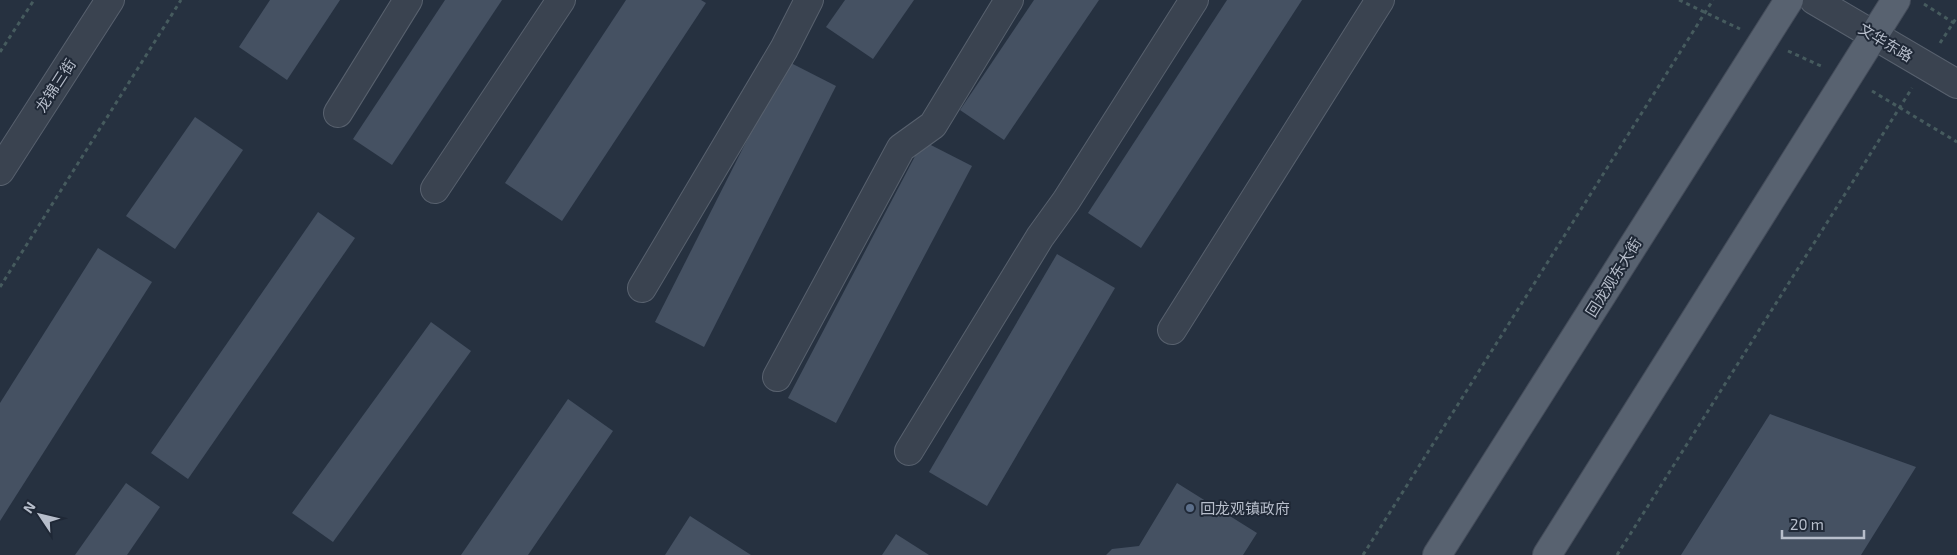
<svg xmlns="http://www.w3.org/2000/svg" width="1957" height="555" font-family="'Exo 2','Noto Sans SC',sans-serif">
	<rect width="100%" height="100%" fill="#263140"/>
	<!-- building -->
	<g fill="#455162">
		<polygon points="270,0 340,0 287,80 239,47"/>
		<polygon points="445,0 502,0 392,165 353,139"/>
		<polygon points="626,0 701,0 706,3 562,221 505,183"/>
		<polygon points="845,0 914,0 873,59 826,27"/>
		<polygon points="1034,0 1099,0 1004,140 960,110"/>
		<polygon points="1227,0 1302,0 1141,248 1088,213"/>
		<polygon points="787,61 836,86 704,347 655,322"/>
		<polygon points="195,117 243,150 175,249 126,216"/>
		<polygon points="923,141 972,166 836,423 788,398"/>
		<polygon points="318,212 355,238 188,479 151,453"/>
		<polygon points="98,248 152,282 0,521 0,403"/>
		<polygon points="1057,254 1115,288 987,506 929,472"/>
		<polygon points="431,322 471,351 333,542 292,513"/>
		<polygon points="568,399 613,431 528,555 461,555"/>
		<polygon points="1770,414 1916,467 1861,555 1681,555"/>
		<polygon points="126,483 160,507 127,555 75,555"/>
		<polygon points="1177,483 1257,533 1243,555 1106,555 1112,549 1139,546"/>
		<polygon points="690,516 751,555 665,555"/>
		<polygon points="896,534 929,555 882,555"/>
	</g>
	<g fill="none" stroke-linecap="round" stroke-linejoin="round">
		<!-- minor casing -->
		<g stroke="#58616e" stroke-width="30">
			<g id="minor">
				<polyline points="1814,0 1957,84"/>
				<polyline points="338,113 408,0"/>
				<polyline points="0,171 110,0"/>
				<polyline points="435,189 561,0"/>
				<polyline points="642,288 784,49 809,0"/>
				<polyline points="1172,330 1380,0"/>
				<polyline points="777,377 901,148 933,125 1009,0"/>
				<polyline points="909,451 1040,237 1066,201 1194,0"/>
			</g>
		</g>
		<!-- major casing -->
		<g stroke="#444c5a" stroke-width="30">
			<g id="major">
				<polyline points="1437,555 1789,0"/>
				<polyline points="1547,555 1896,0"/>
			</g>
		</g>
		<!-- path -->
		<g stroke="#465b5e" stroke-width="3" stroke-dasharray="4 4" stroke-linecap="butt">
			<polyline points="1679,0 1740,29"/>
			<polyline points="1924,4 1957,25"/>
			<polyline points="1940,43 1957,17"/>
			<polyline points="1788,51 1821,66"/>
			<polyline points="0,52 34,0"/>
			<polyline points="1872,91 1957,142"/>
			<polyline points="0,287 181,0"/>
			<polyline points="1363,555 1713,0"/>
			<polyline points="1617,555 1912,88"/>
		</g>
		<!-- minor -->
		<use href="#minor" stroke="#3a4350" stroke-width="28"/>
		<!-- major -->
		<use href="#major" stroke="#586270" stroke-width="28"/>
	</g>
	<!-- markers -->
	<circle fill="#5c6f8a" stroke="#1f2836" stroke-width="2" cx="1190" cy="508" r="5"/>
	<g text-anchor="middle" dominant-baseline="central" stroke-width="4" stroke-linejoin="round" paint-order="stroke">
		<!-- street labels -->
		<g font-size="15" fill="#b7becb" stroke="#1f2836">
			<text transform="translate(1886 42) rotate(31)">文华东路</text>
			<text transform="translate(55 85) rotate(-57)">龙锦三街</text>
			<text transform="translate(1613 277) rotate(-58)">回龙观东大街</text>
		</g>
		<!-- poi labels -->
		<g font-size="15" fill="#b7becb" stroke="#1f2836" text-anchor="start">
			<text x="1200" y="508">回龙观镇政府</text>
		</g>
	</g>
	<!-- north arrow -->
	<g transform="translate(40 515) rotate(305)" stroke="#1f2836" stroke-width="4" paint-order="stroke">
	<path d="M0-4L9 19L0 12L-9 19Z" fill="#b7becb"/>
	<text y="-8" font-size="14" font-weight="bold" text-anchor="middle" fill="#b7becb">N</text>
	</g>
	<!-- scale -->
	<path d="M1782 530v8h82v-8" fill="none" stroke="#b7becb" stroke-width="2.5"/>
	<text x="1790" y="530" font-size="15" fill="#b7becb" stroke="#1f2836" stroke-width="4" paint-order="stroke">20 m</text>
</svg>
